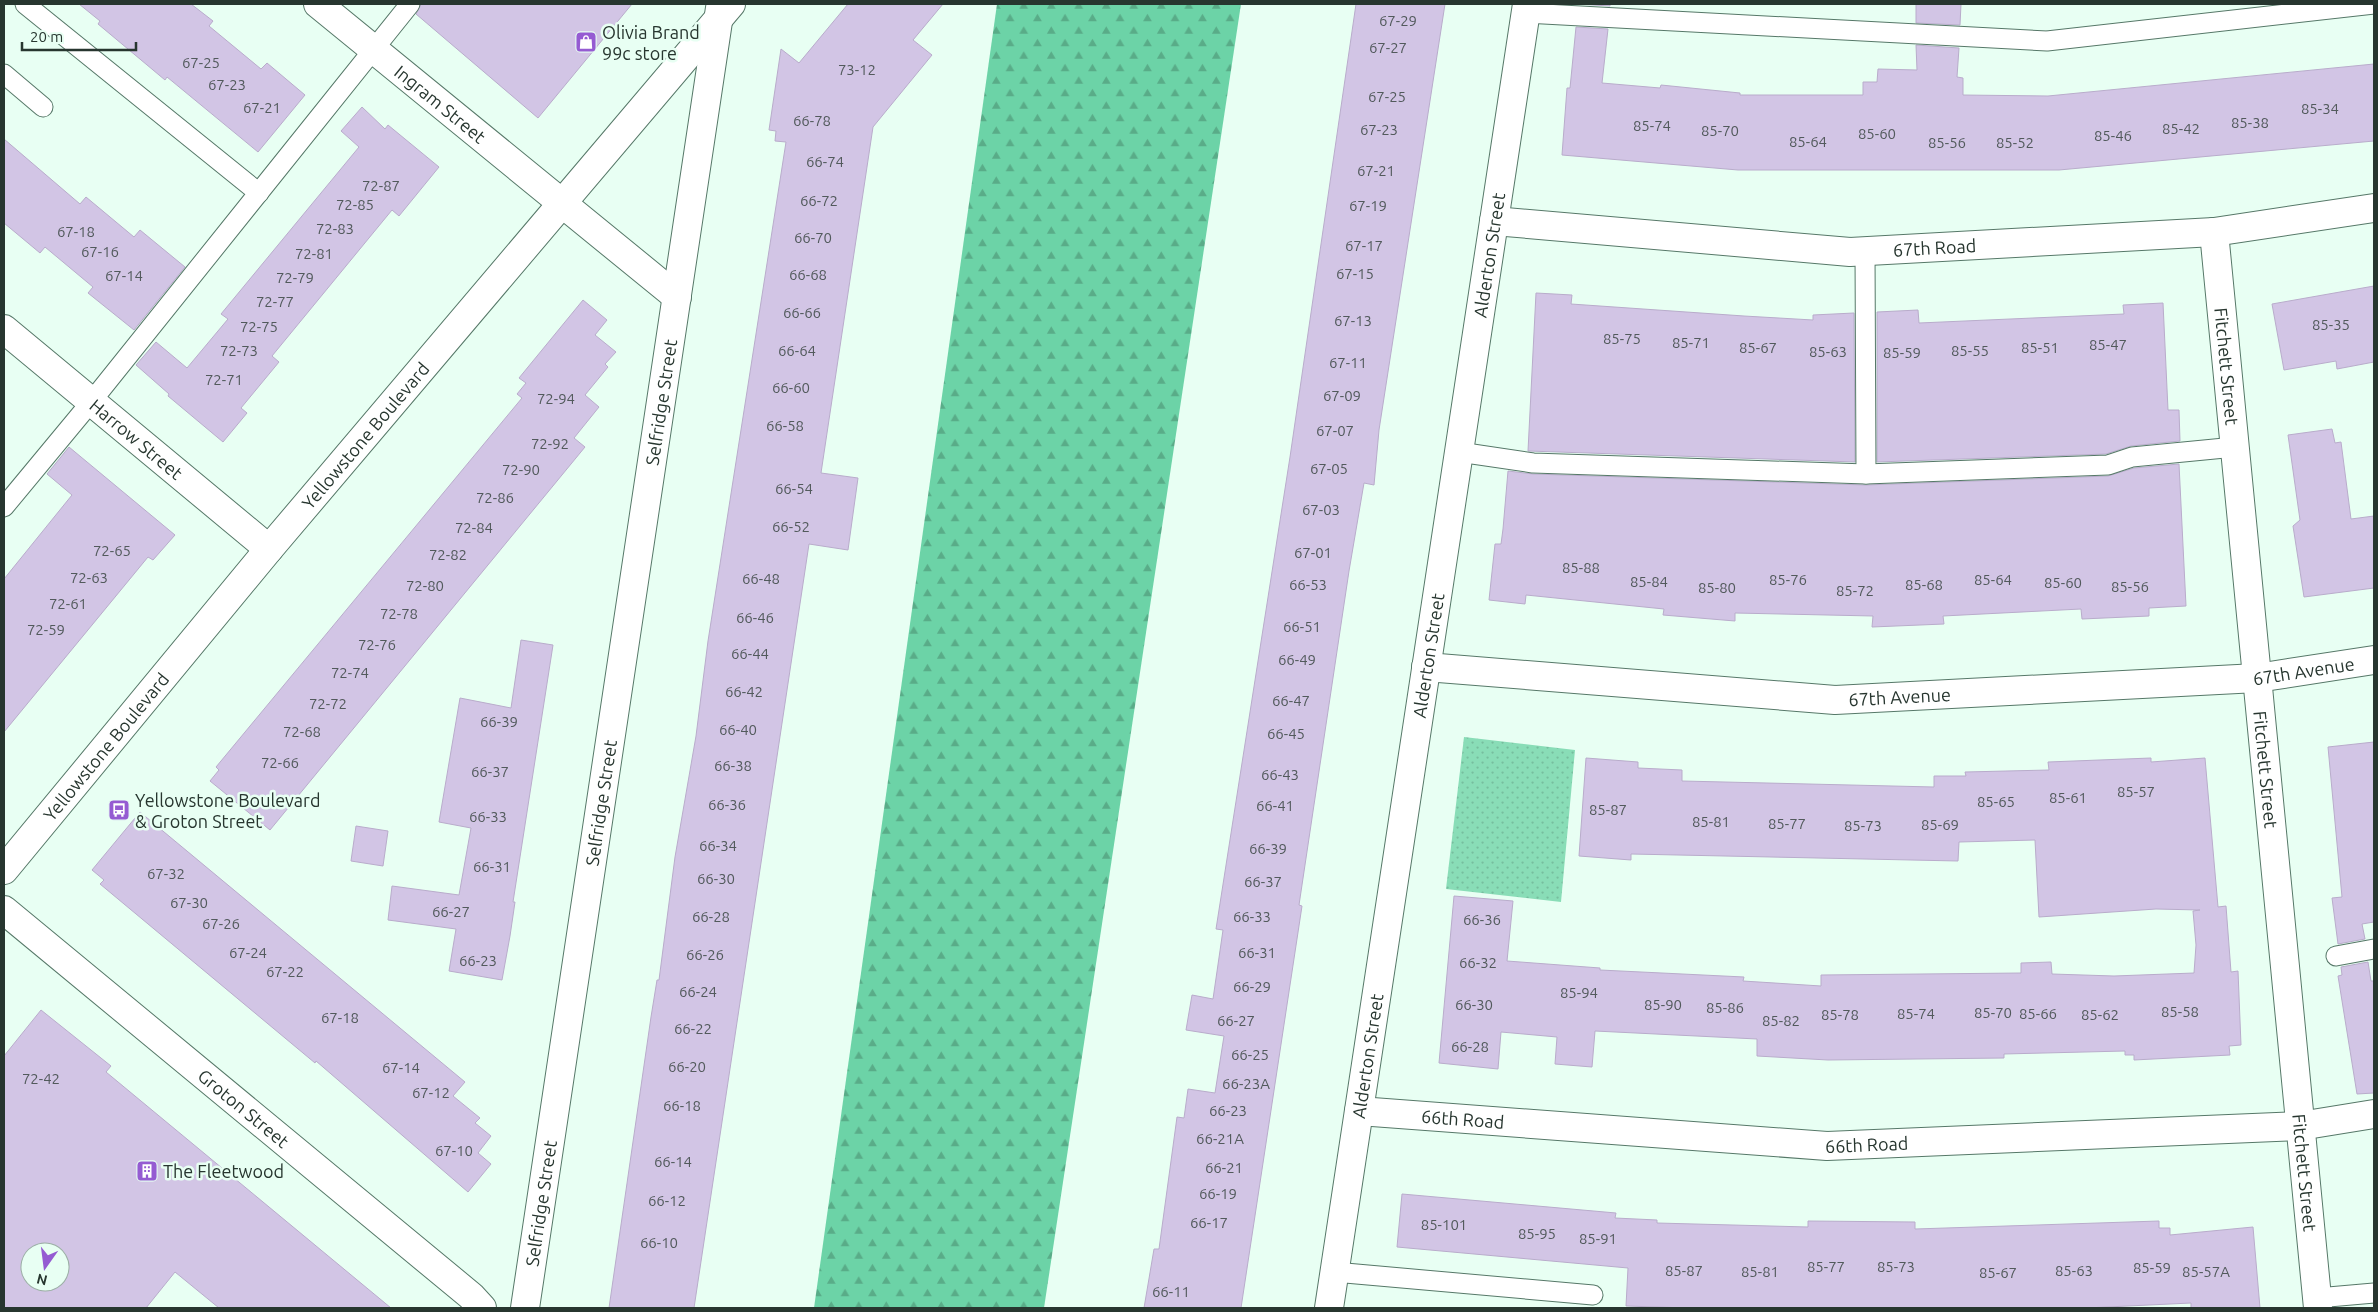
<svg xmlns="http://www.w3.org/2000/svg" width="2378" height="1312" font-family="Ubuntu,sans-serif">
	<defs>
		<pattern id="grass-dots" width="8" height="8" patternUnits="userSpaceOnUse" patternTransform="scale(1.25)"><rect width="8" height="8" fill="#89ddb7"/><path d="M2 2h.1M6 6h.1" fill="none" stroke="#76be9e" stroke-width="1.8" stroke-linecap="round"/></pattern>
		<pattern id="forest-firs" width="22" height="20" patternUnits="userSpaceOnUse" patternTransform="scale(1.25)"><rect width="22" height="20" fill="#6cd3a7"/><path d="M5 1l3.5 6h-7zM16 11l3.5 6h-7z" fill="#59ac88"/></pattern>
	</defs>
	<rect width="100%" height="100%" fill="#e8fff3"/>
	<!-- grass -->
	<polygon fill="url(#grass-dots)" points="1464,737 1575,750 1561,902 1446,889"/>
	<!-- forest -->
	<polygon fill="url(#forest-firs)" points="997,4 1241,4 1044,1308 814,1308"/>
	<!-- building -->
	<g fill="#d2c5e5" stroke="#b9accb" fill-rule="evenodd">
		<polygon points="79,4 191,4 213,21 209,26 261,69 267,63 305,95 258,152 167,77 165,80 98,24 100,21"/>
		<polygon points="421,4 632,4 538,118 416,14"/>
		<polygon points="848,4 943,4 913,40 932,55 873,127 821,473 858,478 848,550 809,544 694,1308 609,1308 651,1017 657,980 659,980 675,857 696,736 708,641 786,142 775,141 776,131 769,130 781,49 799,63"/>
		<polygon points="1356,4 1445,4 1379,430 1374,485 1364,483 1349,571 1299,905 1302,906 1241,1308 1144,1308 1154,1249 1159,1249 1177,1117 1184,1118 1188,1089 1215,1093 1224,1036 1186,1030 1192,995 1213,999 1223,930 1216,929 1290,457"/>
		<polygon points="1578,4 1610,4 1610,6"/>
		<polygon points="1916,4 1961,4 1960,25 1916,23"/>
		<polygon points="1576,27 1608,29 1602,83 1660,88 1661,85 1740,93 1740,95 1863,95 1863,82 1877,82 1878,69 1917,70 1916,45 1959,48 1957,77 1963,78 1963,95 2048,96 2374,64 2374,141 2059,170 1738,170 1562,155 1567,88 1570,88"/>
		<polygon points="362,107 385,129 388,125 439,167 399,216 392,210 272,356 279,362 241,408 247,413 223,442 168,396 169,394 136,365 156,342 187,368 228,319 221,314 359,147 341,131"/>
		<polygon points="4,139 80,204 86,197 134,237 140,230 185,267 134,330 88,293 93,287 45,247 40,253 4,223"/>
		<polygon points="2374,286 2374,362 2337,369 2336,361 2284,370 2272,304"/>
		<polygon points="1536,293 1572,295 1571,304 1744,316 1813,320 1813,315 1854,313 1855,462 1528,451"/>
		<polygon points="583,300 607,320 595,335 616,352 605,364 608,367 585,395 599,407 574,438 585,447 270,830 210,781 219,770 216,767 522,398 517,394 526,383 519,378"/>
		<polygon points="2163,303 2168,410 2179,410 2180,441 2131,446 2106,454 1877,462 1877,312 1918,310 1919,323 2124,314 2123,305"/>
		<polygon points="2332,429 2335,443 2341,442 2351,519 2374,516 2374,588 2304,597 2293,526 2300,520 2288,435"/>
		<polygon points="69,447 175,535 153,560 148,557 4,732 4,579 72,495 47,474"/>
		<polygon points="2179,464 2186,606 2149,608 2149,616 2082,619 2081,609 1943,616 1944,624 1872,627 1873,616 1735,613 1735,621 1663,615 1664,609 1526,595 1525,604 1489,600 1495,544 1501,544 1503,529 1508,471 1533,474 1866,485 2108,476 2134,468"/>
		<polygon points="521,640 553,645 513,902 515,902 510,936 502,980 449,971 456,929 388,920 392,886 459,895 471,828 439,822 460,698 511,708"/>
		<polygon points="2374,742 2374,922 2362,924 2365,939 2338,944 2332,898 2342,897 2328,747"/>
		<polygon points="1586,758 1638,762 1638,768 1682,770 1682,781 1934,787 1934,776 1966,776 1965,772 2049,770 2048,762 2151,758 2151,762 2205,758 2218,907 2226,906 2231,972 2238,971 2241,1045 2229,1046 2230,1055 2134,1060 2134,1055 2125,1055 2125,1051 2004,1054 2004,1058 1828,1060 1757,1056 1757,1039 1595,1031 1592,1067 1555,1064 1557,1037 1501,1032 1498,1069 1439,1063 1454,896 1513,901 1507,961 1600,968 1600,970 1744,977 1743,981 1821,986 1821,975 2021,973 2021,963 2051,962 2052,974 2114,976 2194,973 2196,945 2193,911 2200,910 2156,909 2039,917 2035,840 1959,842 1958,861 1631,854 1631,860 1579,856"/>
		<polygon points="140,812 465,1082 453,1096 480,1118 475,1123 491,1136 478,1153 491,1164 468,1192 316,1061 315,1063 100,884 104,880 92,870"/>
		<polygon points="356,826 388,831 383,866 351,861"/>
		<polygon points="2368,962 2371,981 2374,981 2374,1093 2357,1094 2338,976 2342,975 2341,967"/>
		<path d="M41 1010 111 1066 106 1072 391 1308H219L175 1272 146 1308H4V1056ZM30 1252H60V1282H30Z"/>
		<polygon points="1402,1194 1616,1213 1615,1218 1657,1220 1657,1223 1808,1227 1808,1221 1915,1222 1915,1229 2159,1221 2159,1228 2170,1228 2170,1235 2253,1227 2260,1308 2191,1308 2191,1303 2086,1308 1688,1308 1626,1306 1628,1268 1397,1247"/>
	</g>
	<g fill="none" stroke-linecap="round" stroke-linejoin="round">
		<!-- lane casing -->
		<g stroke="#567868" stroke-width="21">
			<g id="lane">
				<polyline points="25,4 259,193"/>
				<polyline points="1525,13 2047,41 2374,4"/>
				<polyline points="4,74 43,107"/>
				<polyline points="1865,251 1866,474"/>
				<polyline points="1459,452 1533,463 1866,474 2108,465 2132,457 2235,447"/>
				<polyline points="4,507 91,402 410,4"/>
				<polyline points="2336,956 2374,949"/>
				<polyline points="1334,1272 1593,1295"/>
				<polyline points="2317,1298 2374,1293"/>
			</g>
		</g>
		<!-- street casing -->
		<g stroke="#567868" stroke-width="30">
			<g id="street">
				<path id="s1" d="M318 4 677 297"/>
				<path id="s2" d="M1494 221 1850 252 2214 232 2374 208"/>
				<path id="s3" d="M2214 232 2318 1308"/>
				<path id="s4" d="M4 329 269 549"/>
				<path id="s5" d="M1426 667 1835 700 2257 678 2374 660"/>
				<path id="s6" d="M4 910 471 1296 482 1308"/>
				<path id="s7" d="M1359 1111 1827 1146 2300 1126 2374 1114"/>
				<path id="s8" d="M525 1308 720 8"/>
				<path id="s9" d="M1329 1308 1527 4"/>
			</g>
		</g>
		<!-- secondary casing -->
		<g stroke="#567868" stroke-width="30">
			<g id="secondary">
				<path id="s10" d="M4 870 269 549 731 4"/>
			</g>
		</g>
		<!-- lane -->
		<use href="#lane" stroke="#fff" stroke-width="19"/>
		<!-- street -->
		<use href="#street" stroke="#fff" stroke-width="28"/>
		<!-- secondary -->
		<use href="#secondary" stroke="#fff" stroke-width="28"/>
	</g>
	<!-- icons -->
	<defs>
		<g id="shop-square" transform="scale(1.125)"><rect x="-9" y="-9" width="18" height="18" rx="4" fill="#955bd2" stroke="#e8fff3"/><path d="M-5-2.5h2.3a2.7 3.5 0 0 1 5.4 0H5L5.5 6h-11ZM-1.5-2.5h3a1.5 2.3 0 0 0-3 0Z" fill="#fff"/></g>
		<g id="bus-square" transform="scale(1.125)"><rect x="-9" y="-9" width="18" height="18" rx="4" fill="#955bd2" stroke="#e8fff3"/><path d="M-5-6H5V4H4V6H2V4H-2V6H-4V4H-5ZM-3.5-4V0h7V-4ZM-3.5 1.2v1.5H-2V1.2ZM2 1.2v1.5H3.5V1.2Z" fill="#fff"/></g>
		<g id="building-square" transform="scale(1.125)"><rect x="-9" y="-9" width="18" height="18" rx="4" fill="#955bd2" stroke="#e8fff3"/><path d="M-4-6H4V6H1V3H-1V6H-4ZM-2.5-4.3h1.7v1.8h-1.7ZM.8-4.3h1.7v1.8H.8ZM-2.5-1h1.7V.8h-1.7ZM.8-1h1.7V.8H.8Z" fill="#fff"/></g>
	</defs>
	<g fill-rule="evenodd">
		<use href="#shop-square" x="586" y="42"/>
		<use href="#bus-square" x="119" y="810"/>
		<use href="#building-square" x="147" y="1171"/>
	</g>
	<g text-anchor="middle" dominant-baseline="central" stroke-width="5" stroke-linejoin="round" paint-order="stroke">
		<!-- number labels -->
		<g font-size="15" fill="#525a5c">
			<text x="1398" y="20">67-29</text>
			<text x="1388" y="47">67-27</text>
			<text x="201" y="62">67-25</text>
			<text x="857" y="69">73-12</text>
			<text x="227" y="84">67-23</text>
			<text x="1387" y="96">67-25</text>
			<text x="262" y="107">67-21</text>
			<text x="2320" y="108">85-34</text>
			<text x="812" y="120">66-78</text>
			<text x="2250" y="122">85-38</text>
			<text x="1652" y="125">85-74</text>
			<text x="2181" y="128">85-42</text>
			<text x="1379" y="129">67-23</text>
			<text x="1720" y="130">85-70</text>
			<text x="1877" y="133">85-60</text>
			<text x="2113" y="135">85-46</text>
			<text x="1808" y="141">85-64</text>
			<text x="1947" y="142">85-56</text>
			<text x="2015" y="142">85-52</text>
			<text x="825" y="161">66-74</text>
			<text x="1376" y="170">67-21</text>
			<text x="381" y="185">72-87</text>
			<text x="819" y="200">66-72</text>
			<text x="355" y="204">72-85</text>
			<text x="1368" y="205">67-19</text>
			<text x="335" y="228">72-83</text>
			<text x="76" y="231">67-18</text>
			<text x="813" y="237">66-70</text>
			<text x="1364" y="245">67-17</text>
			<text x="100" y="251">67-16</text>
			<text x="314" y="253">72-81</text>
			<text x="1355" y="273">67-15</text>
			<text x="808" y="274">66-68</text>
			<text x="124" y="275">67-14</text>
			<text x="295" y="277">72-79</text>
			<text x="275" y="301">72-77</text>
			<text x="802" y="312">66-66</text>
			<text x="1353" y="320">67-13</text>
			<text x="2331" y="324">85-35</text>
			<text x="259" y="326">72-75</text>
			<text x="1622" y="338">85-75</text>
			<text x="1691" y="342">85-71</text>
			<text x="2108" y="344">85-47</text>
			<text x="1758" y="347">85-67</text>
			<text x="2040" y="347">85-51</text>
			<text x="239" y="350">72-73</text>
			<text x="797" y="350">66-64</text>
			<text x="1970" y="350">85-55</text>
			<text x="1828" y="351">85-63</text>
			<text x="1902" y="352">85-59</text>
			<text x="1348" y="362">67-11</text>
			<text x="224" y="379">72-71</text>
			<text x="791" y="387">66-60</text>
			<text x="1342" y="395">67-09</text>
			<text x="556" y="398">72-94</text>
			<text x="785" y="425">66-58</text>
			<text x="1335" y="430">67-07</text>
			<text x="550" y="443">72-92</text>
			<text x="1329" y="468">67-05</text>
			<text x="521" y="469">72-90</text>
			<text x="794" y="488">66-54</text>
			<text x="495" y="497">72-86</text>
			<text x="1321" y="509">67-03</text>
			<text x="791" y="526">66-52</text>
			<text x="474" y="527">72-84</text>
			<text x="112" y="550">72-65</text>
			<text x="1313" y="552">67-01</text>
			<text x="448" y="554">72-82</text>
			<text x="1581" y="567">85-88</text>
			<text x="89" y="577">72-63</text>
			<text x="761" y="578">66-48</text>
			<text x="1788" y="579">85-76</text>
			<text x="1993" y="579">85-64</text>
			<text x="1649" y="581">85-84</text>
			<text x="2063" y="582">85-60</text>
			<text x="1308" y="584">66-53</text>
			<text x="1924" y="584">85-68</text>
			<text x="425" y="585">72-80</text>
			<text x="2130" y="586">85-56</text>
			<text x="1717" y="587">85-80</text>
			<text x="1855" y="590">85-72</text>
			<text x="68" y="603">72-61</text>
			<text x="399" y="613">72-78</text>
			<text x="755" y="617">66-46</text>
			<text x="1302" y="626">66-51</text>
			<text x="46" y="629">72-59</text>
			<text x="377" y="644">72-76</text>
			<text x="750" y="653">66-44</text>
			<text x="1297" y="659">66-49</text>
			<text x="350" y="672">72-74</text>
			<text x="744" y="691">66-42</text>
			<text x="1291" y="700">66-47</text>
			<text x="328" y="703">72-72</text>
			<text x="499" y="721">66-39</text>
			<text x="738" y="729">66-40</text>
			<text x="302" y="731">72-68</text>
			<text x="1286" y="733">66-45</text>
			<text x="280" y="762">72-66</text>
			<text x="733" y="765">66-38</text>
			<text x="490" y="771">66-37</text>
			<text x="1280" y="774">66-43</text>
			<text x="2136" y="791">85-57</text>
			<text x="2068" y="797">85-61</text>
			<text x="1996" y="801">85-65</text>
			<text x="727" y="804">66-36</text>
			<text x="1275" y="805">66-41</text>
			<text x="1608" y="809">85-87</text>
			<text x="488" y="816">66-33</text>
			<text x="1711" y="821">85-81</text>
			<text x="1787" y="823">85-77</text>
			<text x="1940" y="824">85-69</text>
			<text x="1863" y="825">85-73</text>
			<text x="718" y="845">66-34</text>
			<text x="1268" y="848">66-39</text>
			<text x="492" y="866">66-31</text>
			<text x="166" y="873">67-32</text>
			<text x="716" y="878">66-30</text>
			<text x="1263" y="881">66-37</text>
			<text x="189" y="902">67-30</text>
			<text x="451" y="911">66-27</text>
			<text x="711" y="916">66-28</text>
			<text x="1252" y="916">66-33</text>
			<text x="1482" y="919">66-36</text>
			<text x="221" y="923">67-26</text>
			<text x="248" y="952">67-24</text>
			<text x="1257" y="952">66-31</text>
			<text x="705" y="954">66-26</text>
			<text x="478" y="960">66-23</text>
			<text x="1478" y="962">66-32</text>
			<text x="285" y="971">67-22</text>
			<text x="1252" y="986">66-29</text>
			<text x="698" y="991">66-24</text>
			<text x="1579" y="992">85-94</text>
			<text x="1474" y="1004">66-30</text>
			<text x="1663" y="1004">85-90</text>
			<text x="1725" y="1007">85-86</text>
			<text x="2180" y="1011">85-58</text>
			<text x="1993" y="1012">85-70</text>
			<text x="1916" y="1013">85-74</text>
			<text x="2038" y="1013">85-66</text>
			<text x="1840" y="1014">85-78</text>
			<text x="2100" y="1014">85-62</text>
			<text x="340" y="1017">67-18</text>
			<text x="1236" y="1020">66-27</text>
			<text x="1781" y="1020">85-82</text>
			<text x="693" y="1028">66-22</text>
			<text x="1470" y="1046">66-28</text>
			<text x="1250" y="1054">66-25</text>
			<text x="687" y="1066">66-20</text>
			<text x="401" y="1067">67-14</text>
			<text x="41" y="1078">72-42</text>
			<text x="1246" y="1083">66-23A</text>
			<text x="431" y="1092">67-12</text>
			<text x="682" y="1105">66-18</text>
			<text x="1228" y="1110">66-23</text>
			<text x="1220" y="1138">66-21A</text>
			<text x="454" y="1150">67-10</text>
			<text x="673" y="1161">66-14</text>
			<text x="1224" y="1167">66-21</text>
			<text x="1218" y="1193">66-19</text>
			<text x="667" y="1200">66-12</text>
			<text x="1209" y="1222">66-17</text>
			<text x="1444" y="1224">85-101</text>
			<text x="1537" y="1233">85-95</text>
			<text x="1598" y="1238">85-91</text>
			<text x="659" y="1242">66-10</text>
			<text x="1826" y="1266">85-77</text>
			<text x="1896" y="1266">85-73</text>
			<text x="2152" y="1267">85-59</text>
			<text x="1684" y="1270">85-87</text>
			<text x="2074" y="1270">85-63</text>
			<text x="1760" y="1271">85-81</text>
			<text x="2206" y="1271">85-57A</text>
			<text x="1998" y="1272">85-67</text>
			<text x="1171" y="1291">66-11</text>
		</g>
		<!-- poi labels -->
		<g font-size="18" fill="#27362f" stroke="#e8fff3" text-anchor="start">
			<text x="602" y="32">Olivia Brand<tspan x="602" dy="21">99c store</tspan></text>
			<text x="135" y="800">Yellowstone Boulevard<tspan x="135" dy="21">&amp; Groton Street</tspan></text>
			<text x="163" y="1171">The Fleetwood</text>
		</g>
		<!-- street labels -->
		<g font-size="18" fill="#27362f" stroke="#e8fff3">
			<text stroke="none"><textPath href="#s1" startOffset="158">Ingram Street</textPath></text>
			<text stroke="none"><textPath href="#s2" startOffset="442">67th Road</textPath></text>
			<text stroke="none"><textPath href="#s9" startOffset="1065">Alderton Street</textPath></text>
			<text stroke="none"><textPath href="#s3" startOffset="135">Fitchett Street</textPath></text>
			<text stroke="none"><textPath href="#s8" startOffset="916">Selfridge Street</textPath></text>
			<text stroke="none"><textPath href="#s10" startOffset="565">Yellowstone Boulevard</textPath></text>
			<text stroke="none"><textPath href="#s4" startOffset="172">Harrow Street</textPath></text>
			<text stroke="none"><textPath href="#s9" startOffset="660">Alderton Street</textPath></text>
			<text stroke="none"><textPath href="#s5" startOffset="880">67th Avenue</textPath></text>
			<text stroke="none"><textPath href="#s5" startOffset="475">67th Avenue</textPath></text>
			<text stroke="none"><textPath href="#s10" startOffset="160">Yellowstone Boulevard</textPath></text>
			<text stroke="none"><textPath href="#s3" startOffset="540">Fitchett Street</textPath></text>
			<text stroke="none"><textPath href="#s8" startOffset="511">Selfridge Street</textPath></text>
			<text stroke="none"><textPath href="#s9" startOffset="255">Alderton Street</textPath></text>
			<text stroke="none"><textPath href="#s6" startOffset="311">Groton Street</textPath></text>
			<text stroke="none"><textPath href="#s7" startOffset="104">66th Road</textPath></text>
			<text stroke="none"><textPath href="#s7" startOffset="509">66th Road</textPath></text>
			<text stroke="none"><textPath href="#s3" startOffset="945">Fitchett Street</textPath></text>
			<text stroke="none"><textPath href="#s8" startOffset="106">Selfridge Street</textPath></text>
		</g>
	</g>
	<!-- border -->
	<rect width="2378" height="1312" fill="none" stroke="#27362f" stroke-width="10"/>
	<!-- north arrow -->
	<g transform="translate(45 1267) rotate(194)"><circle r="24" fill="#e8fff3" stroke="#9bafa5"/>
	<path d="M0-4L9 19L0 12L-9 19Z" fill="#955bd2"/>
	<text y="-8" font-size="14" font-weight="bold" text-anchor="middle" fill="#27362f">N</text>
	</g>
	<!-- scale -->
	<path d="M22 42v8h114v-8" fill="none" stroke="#27362f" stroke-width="2.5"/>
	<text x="30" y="42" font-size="15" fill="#27362f" stroke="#e8fff3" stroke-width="4" paint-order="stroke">20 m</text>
</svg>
